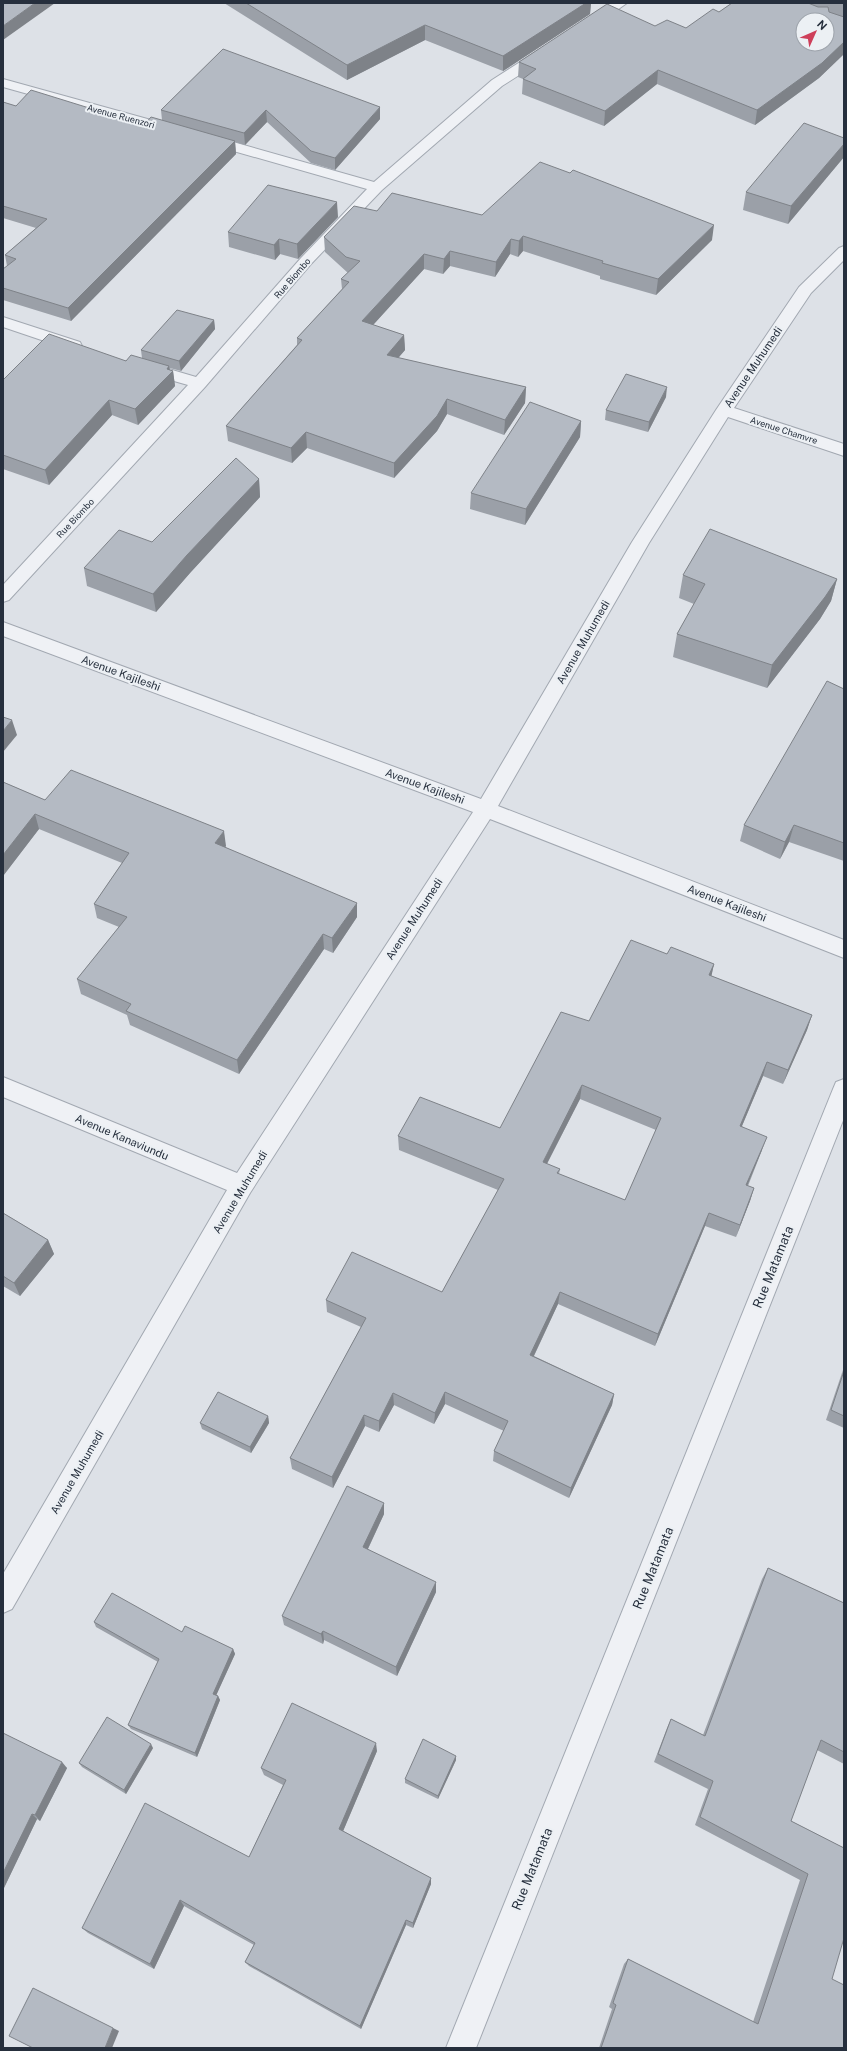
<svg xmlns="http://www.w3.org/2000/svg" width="847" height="2051" font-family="'Public Sans',sans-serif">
	<rect width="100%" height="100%" fill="#dde1e7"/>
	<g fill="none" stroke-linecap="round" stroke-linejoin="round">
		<!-- street casing -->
		<g stroke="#a2a8b1" stroke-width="2">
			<g id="street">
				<polygon points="611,3 627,3 593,27 583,27 581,24 583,21"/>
				<polygon points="544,49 549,50 551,53 549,56 502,86 382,190 311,264 205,387 9,600 3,602 3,585 188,385 139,371 137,367 139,363 145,362 196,377 301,258 367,189 202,142 200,139 202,136 212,136 374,182 492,80 539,50"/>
				<polygon points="3,79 180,128 182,131 180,134 175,135 3,87"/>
				<polygon points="844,246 844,260 811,293 734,408 844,444 844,456 728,417 649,543 498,806 844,940 844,958 490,819 250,1193 12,1609 3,1613 3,1574 227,1190 3,1097 3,1077 237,1173 473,812 3,636 3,622 481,799 632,542 716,410 799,287 839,248"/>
				<polygon points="3,317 80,342 82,346 80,350 74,351 3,327"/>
				<polygon points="844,1079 844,1118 476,2048 446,2048 833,1089 836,1082"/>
			</g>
		</g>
		<!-- street -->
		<use href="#street" fill="#eff1f5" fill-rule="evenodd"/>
	</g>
	<!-- wall -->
	<g fill="#9ba0a8" fill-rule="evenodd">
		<polygon points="224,3 591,3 590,14 503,71 425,40 347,80"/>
		<polygon points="732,3 844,3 844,54 819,78 755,125 657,84 604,126 522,94 523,79 518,77 519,62 655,26 686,28 719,12"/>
		<polygon points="223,49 380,119 335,170 311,163 267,122 245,145 235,142 236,154 71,321 3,300 3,269 7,266 5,255 36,228 3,218 3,102 16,106 144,125 162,120 161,110"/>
		<polygon points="844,138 844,157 788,224 743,210 746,192"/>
		<polygon points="377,211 482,215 712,240 656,295 600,279 600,276 523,251 518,257 510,254 495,277 450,266 443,274 424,269 373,325 404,335 405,350 398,358 526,387 525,403 504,435 447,414 437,431 394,478 307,448 292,463 228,441 226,426 297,345 297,338 342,289 341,279 348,273 325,252 324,237"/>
		<polygon points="338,217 298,259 280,254 275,260 229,247 228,232"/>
		<polygon points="214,320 215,329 181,371 170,368 170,370 173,371 175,386 138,425 112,415 49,485 3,469 3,380 142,358 141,350"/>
		<polygon points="666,397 648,432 605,420 606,410"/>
		<polygon points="581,421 580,437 525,525 470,509 471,493"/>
		<polygon points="259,479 260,497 190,573 156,612 87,586 84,568 152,542"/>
		<polygon points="683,575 837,579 831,601 820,619 767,688 673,657 677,634 694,604 679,598"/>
		<polygon points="844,689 844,861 789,842 780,859 740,841 744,825"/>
		<polygon points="3,782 45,800 226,846 225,847 357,917 333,953 324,949 239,1074 130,1025 127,1015 81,994 77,979 119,927 97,918 94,904 122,863 39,829 3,876"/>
		<path d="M667 954 714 964 711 976 812 1015 807 1030 783 1084 763 1076 742 1126 762 1150 748 1186 754 1188 750 1201 736 1237 705 1226 655 1346 558 1304 534 1356 614 1394 612 1405 569 1498 493 1461 494 1451 504 1431 445 1404 434 1424 394 1405 379 1432 365 1426 333 1488 292 1469 290 1458 361 1327 327 1312 326 1300 442 1292 498 1190 399 1150 398 1136 500 1128 589 1021ZM580 1099 656 1130 625 1200 559 1174 560 1169 547 1164Z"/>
		<polygon points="3,1213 48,1240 54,1254 20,1296 3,1286"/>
		<polygon points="844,1367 844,1428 826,1420"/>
		<polygon points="268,1416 269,1423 251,1453 202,1429 200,1423"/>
		<polygon points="384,1503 384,1514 368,1549 436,1592 397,1676 324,1640 323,1644 284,1625 282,1616"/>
		<polygon points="768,1568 844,1603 844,1764 817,1750 791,1821 844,1848 832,1979 844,2048 599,2048 612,2009 609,2007 624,1964 628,1959 753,2022 800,1880 695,1825 708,1789 654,1762 667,1728 671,1719 703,1735 762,1579"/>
		<polygon points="94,1622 182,1632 233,1649 235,1654 216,1695 218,1696 220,1700 197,1757 131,1729 128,1725 158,1662 96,1627"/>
		<polygon points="3,1733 67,1768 40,1821 37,1819 3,1890"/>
		<polygon points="153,1748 126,1794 82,1767 79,1763"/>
		<polygon points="377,1751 343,1831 431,1878 431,1884 413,1928 406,1925 361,2029 249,1966 245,1962 254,1945 184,1906 154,1969 88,1933 82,1928 249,1857 283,1785 264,1775 261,1768"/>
		<polygon points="456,1756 456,1760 438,1799 405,1783 405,1779"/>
	</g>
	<!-- shaded-wall -->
	<g fill="#7e8288">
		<polygon points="35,3 55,3 3,40 3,26"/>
		<polygon points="586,3 591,3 590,14 503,71 503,56"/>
		<polygon points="425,25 425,40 347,80 347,65"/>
		<polygon points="844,42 844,54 819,78 755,125 757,110"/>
		<polygon points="658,70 657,84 604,126 605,111"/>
		<polygon points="380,107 380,119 335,170 335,158"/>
		<polygon points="266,110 267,122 245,145 244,133"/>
		<polygon points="235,141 236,154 71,321 68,308"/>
		<polygon points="844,144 844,157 788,224 791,206"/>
		<polygon points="337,202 338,217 298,259 297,244"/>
		<polygon points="714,225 712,240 656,295 658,279"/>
		<polygon points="523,236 523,251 518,257 519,241"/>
		<polygon points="279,239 280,254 275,260 274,245"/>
		<polygon points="511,239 510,254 495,277 496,262"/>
		<polygon points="450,251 450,266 443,274 444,259"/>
		<polygon points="424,254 424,269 363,336 362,321"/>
		<polygon points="214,320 215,329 181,371 179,361"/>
		<polygon points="404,335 405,350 387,371 387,355"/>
		<polygon points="169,366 170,373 173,371 175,386 138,425 135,409"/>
		<polygon points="526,387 525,403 504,435 505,420"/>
		<polygon points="667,387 666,397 648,432 649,422"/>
		<polygon points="447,399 447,414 437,431 394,478 394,463"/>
		<polygon points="109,400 112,415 49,485 45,470"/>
		<polygon points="581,421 580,437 525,525 526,509"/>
		<polygon points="306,432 307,448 292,463 291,448"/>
		<polygon points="259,479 260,497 190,573 156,612 153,594 187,555"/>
		<polygon points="837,579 831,601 820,619 767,688 772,665"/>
		<polygon points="12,720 17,735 3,752 3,731"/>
		<polygon points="35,814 39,829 3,876 3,855"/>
		<polygon points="794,825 789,842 780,859 785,842"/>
		<polygon points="224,831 226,846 217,858 215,843"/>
		<polygon points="357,903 357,917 333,953 332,938"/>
		<polygon points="323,934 324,949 239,1074 237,1060"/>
		<polygon points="714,964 711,978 709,975"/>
		<polygon points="812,1015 807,1030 783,1084 788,1070"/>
		<polygon points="767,1062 763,1076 736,1140 740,1126"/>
		<polygon points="582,1085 580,1099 541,1175 543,1162"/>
		<polygon points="767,1137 762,1150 742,1198 746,1185"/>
		<polygon points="754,1188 750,1201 736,1237 740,1225"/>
		<polygon points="709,1213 705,1226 655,1346 658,1334"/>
		<polygon points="48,1240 54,1254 20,1296 14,1283"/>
		<polygon points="560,1292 558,1304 529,1366 530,1355"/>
		<polygon points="445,1392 445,1404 434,1424 435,1413"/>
		<polygon points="393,1393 394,1405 379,1432 379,1421"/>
		<polygon points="614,1394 612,1405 569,1498 571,1488"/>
		<polygon points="364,1415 365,1426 333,1488 332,1477"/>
		<polygon points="268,1416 269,1423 251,1453 250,1447"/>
		<polygon points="384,1503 384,1514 364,1557 363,1547"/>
		<polygon points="436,1582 436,1592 397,1676 396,1667"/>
		<polygon points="323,1631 324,1640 323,1644 321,1634"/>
		<polygon points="233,1649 235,1654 215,1698 213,1694"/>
		<polygon points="218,1696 220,1700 197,1757 195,1753"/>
		<polygon points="376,1743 377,1751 341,1836 339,1829"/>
		<polygon points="151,1744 153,1748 126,1794 124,1790"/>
		<polygon points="456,1756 456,1760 438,1799 438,1796"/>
		<polygon points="62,1762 67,1768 40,1821 35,1815"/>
		<polygon points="32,1814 37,1819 3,1890 3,1873"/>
		<polygon points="431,1878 431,1884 413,1928 413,1923"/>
		<polygon points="180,1900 184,1906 154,1969 150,1964"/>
		<polygon points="406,1920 406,1925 361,2029 360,2026"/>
		<polygon points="113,2028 119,2031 112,2048 105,2048"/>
	</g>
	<!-- building -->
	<g fill="#b4bac3" stroke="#7e8288" fill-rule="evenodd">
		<polygon points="3,3 35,3 3,26"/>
		<polygon points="246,3 586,3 503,56 425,25 347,65"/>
		<path d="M732 3H808L818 7H828L829 12 844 17V42L822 63 757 110 658 70 605 111 523 79 536 69 519 62 607 4 655 26 667 20 686 28 713 9 719 12ZM803 20H827V44H803Z"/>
		<polygon points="223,49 380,107 335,158 311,151 266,110 244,133 161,110"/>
		<polygon points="31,90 144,125 151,117 235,141 68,308 3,288 3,269 16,259 5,255 47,219 3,206 3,102 16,106"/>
		<polygon points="804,123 844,138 844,144 791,206 746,192"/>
		<polygon points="540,162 570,173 573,170 714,225 658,279 602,263 603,261 523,236 519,241 511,239 496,262 450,251 444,259 424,254 362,321 404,335 387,355 526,387 505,420 447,399 437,416 394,463 306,432 291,448 226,426 302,340 297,338 349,282 341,279 360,261 346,257 324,237 354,206 377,211 392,193 482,215"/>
		<polygon points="268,185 337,202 297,244 279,239 274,245 228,232"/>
		<polygon points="177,310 214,320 179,361 141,350"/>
		<polygon points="49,334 126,361 131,355 169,366 167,369 173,371 135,409 109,400 45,470 3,455 3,380"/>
		<polygon points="626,374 667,387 649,422 606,410"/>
		<polygon points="530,402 581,421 526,509 471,493"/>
		<polygon points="236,458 259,479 187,555 153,594 84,568 119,530 152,542"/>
		<polygon points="710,529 837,579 825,597 772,665 677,634 705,584 683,575"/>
		<polygon points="827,681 844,689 844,843 794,825 785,842 744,825"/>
		<polygon points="3,717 12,720 3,731"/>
		<polygon points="71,770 224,831 215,843 357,903 332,938 323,934 237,1060 126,1011 131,1004 77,979 127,917 94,904 129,853 35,814 3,855 3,782 45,800"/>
		<path d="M631 940 667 954 671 947 714 964 709 975 812 1015 788 1070 767 1062 740 1126 767 1137 746 1185 754 1188 740 1225 709 1213 658 1334 560 1292 530 1355 614 1394 571 1488 494 1451 508 1421 445 1392 435 1413 393 1393 379 1421 364 1415 332 1477 290 1458 366 1318 326 1300 352 1252 442 1292 504 1179 398 1136 420 1097 500 1128 561 1012 589 1021ZM582 1085 661 1118 625 1200 557 1173 560 1169 543 1162Z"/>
		<polygon points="3,1213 48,1240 14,1283 3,1276"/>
		<polygon points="844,1371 844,1416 831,1410"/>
		<polygon points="218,1392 268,1416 250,1447 200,1423"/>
		<polygon points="347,1486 384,1503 363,1547 436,1582 396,1667 323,1631 321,1634 282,1616"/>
		<polygon points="768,1568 844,1603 844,1752 821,1740 791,1821 844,1848 844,1938 832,1979 844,1985 844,2048 601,2048 616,2005 613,2003 628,1959 758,2024 808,1874 700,1817 713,1781 658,1754 671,1719 705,1736"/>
		<polygon points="112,1593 182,1632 185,1626 233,1649 213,1694 218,1696 195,1753 128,1725 159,1659 94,1622"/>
		<polygon points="292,1703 376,1743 339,1829 431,1878 413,1923 406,1920 360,2026 245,1962 255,1943 180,1900 150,1964 82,1928 145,1803 249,1857 286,1780 261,1768"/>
		<polygon points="107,1717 151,1744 124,1790 79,1763"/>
		<polygon points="3,1733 62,1762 35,1815 32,1814 3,1873"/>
		<polygon points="423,1739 456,1756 438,1796 405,1779"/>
		<polygon points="33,1988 113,2028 105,2048 33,2048 9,2036"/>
	</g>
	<g text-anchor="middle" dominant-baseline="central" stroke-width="4" stroke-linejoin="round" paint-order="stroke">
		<!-- far-street labels -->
		<g font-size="9" fill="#262f3d" stroke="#ecf0f4">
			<text transform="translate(121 116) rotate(15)">Avenue Ruenzori</text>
			<text transform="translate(292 278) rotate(-49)">Rue Biombo</text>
			<text transform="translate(784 430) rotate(18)">Avenue Chamvre</text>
			<text transform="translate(75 518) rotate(-47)">Rue Biombo</text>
		</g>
		<!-- street labels -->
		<g font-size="11" fill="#262f3d" stroke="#ecf0f4">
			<text transform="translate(753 367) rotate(-56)">Avenue Muhumedi</text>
			<text transform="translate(583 642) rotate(-60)">Avenue Muhumedi</text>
			<text transform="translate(121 673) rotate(20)">Avenue Kajileshi</text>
			<text transform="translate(425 786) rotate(20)">Avenue Kajileshi</text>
			<text transform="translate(727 903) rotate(21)">Avenue Kajileshi</text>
			<text transform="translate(414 919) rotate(-57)">Avenue Muhumedi</text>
			<text transform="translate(122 1137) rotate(23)">Avenue Kanaviundu</text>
			<text transform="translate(240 1192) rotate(-59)">Avenue Muhumedi</text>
			<text transform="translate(77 1472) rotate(-60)">Avenue Muhumedi</text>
		</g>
		<!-- near-street labels -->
		<g font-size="13" fill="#262f3d" stroke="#ecf0f4">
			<text transform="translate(773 1267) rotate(-68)">Rue Matamata</text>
			<text transform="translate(653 1568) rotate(-68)">Rue Matamata</text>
			<text transform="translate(532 1869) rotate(-68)">Rue Matamata</text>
		</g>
	</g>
	<!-- border -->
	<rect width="847" height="2051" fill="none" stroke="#262f3d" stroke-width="8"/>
	<!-- north arrow -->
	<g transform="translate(815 32) rotate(45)"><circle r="19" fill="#ecf0f4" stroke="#9da3ab"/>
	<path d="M0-3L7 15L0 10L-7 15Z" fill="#ce3f5a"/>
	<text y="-6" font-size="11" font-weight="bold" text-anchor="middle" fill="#262f3d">N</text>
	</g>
</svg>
